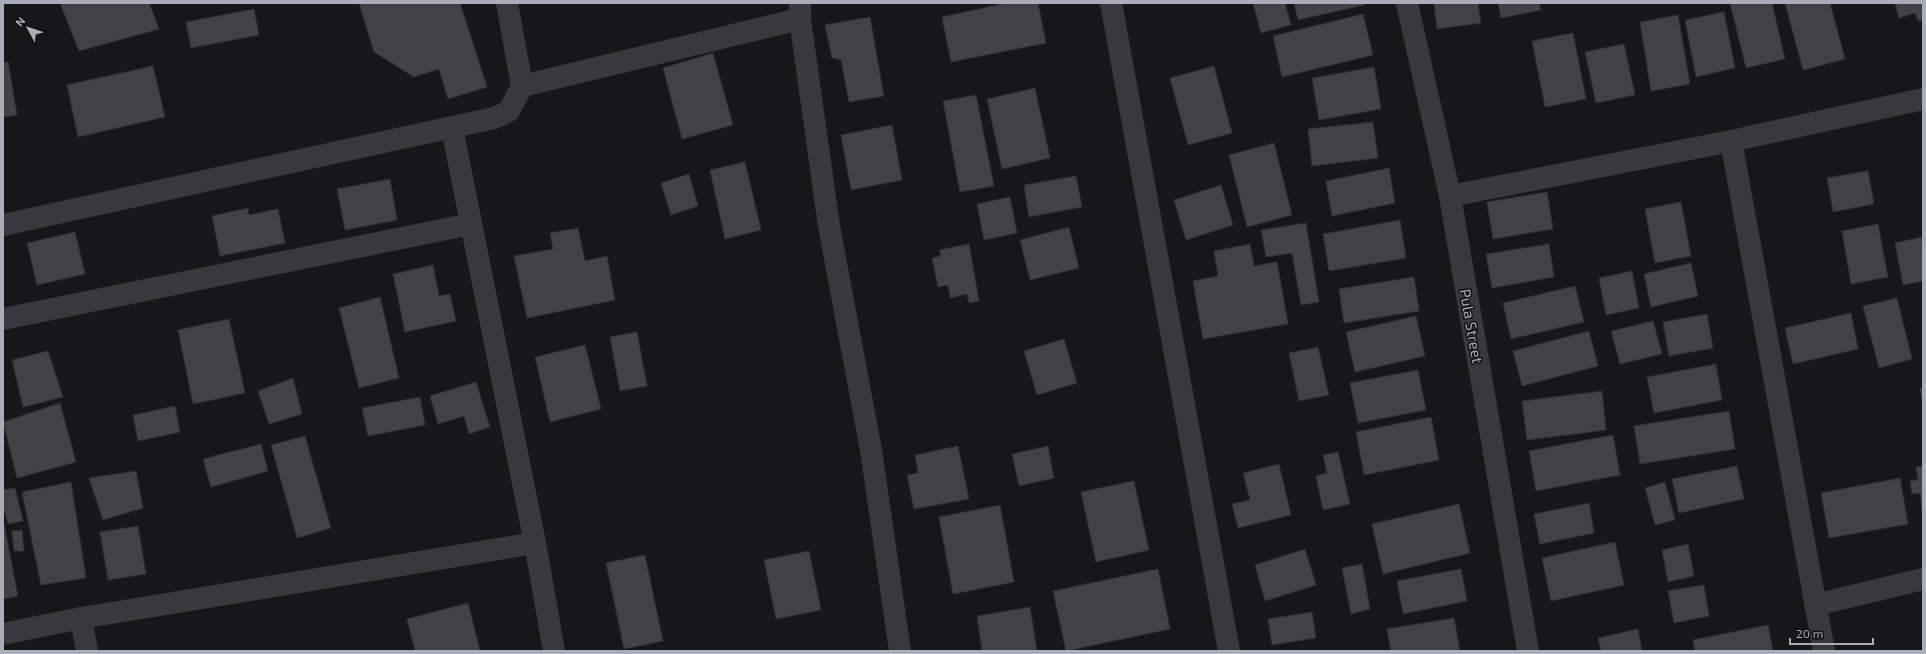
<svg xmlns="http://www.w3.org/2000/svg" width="1926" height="654" font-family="'Exo 2',sans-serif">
	<rect width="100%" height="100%" fill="#171719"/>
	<!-- building -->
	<g fill="#414246" stroke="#313135">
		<polygon points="60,3 149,3 159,29 79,51"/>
		<polygon points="359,3 460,3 487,87 448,99 439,69 414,77 374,52"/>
		<polygon points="1006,3 1038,3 1046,43 951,62 942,17"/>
		<polygon points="1253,3 1285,3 1291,25 1261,33"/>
		<polygon points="1294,3 1364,3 1364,5 1298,20"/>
		<polygon points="1434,3 1478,3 1481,23 1437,29"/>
		<polygon points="1498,3 1539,3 1541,10 1501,18"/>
		<polygon points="1730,3 1772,3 1785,59 1746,68"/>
		<polygon points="1785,3 1830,3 1845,59 1803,70"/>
		<polygon points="1895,3 1923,3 1923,20 1918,21 1915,13 1899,18"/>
		<polygon points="254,9 259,35 191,48 186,22"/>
		<polygon points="1724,12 1735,68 1696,77 1685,20"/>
		<polygon points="1363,14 1373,55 1282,77 1273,36"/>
		<polygon points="1678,15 1690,84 1651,91 1640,22"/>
		<polygon points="870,17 884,96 849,102 841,60 832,58 825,25"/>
		<polygon points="1573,33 1586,99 1545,107 1532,41"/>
		<polygon points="1624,44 1635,95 1596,103 1585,52"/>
		<polygon points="713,53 733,125 682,139 663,68"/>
		<polygon points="8,62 17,115 3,117 3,63"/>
		<polygon points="153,66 165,117 78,137 67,85"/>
		<polygon points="1214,66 1232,133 1188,145 1170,78"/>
		<polygon points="1374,67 1381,109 1319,120 1312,78"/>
		<polygon points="1035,88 1050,158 1002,169 987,99"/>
		<polygon points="976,95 994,186 960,192 943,101"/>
		<polygon points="1373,122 1378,158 1312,166 1308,129"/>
		<polygon points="892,125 902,180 851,190 841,135"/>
		<polygon points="1274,143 1292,215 1247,227 1229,155"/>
		<polygon points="745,162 761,230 725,239 710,170"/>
		<polygon points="1389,168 1395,203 1332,216 1326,181"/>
		<polygon points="1868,171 1874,204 1833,212 1827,178"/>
		<polygon points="689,174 698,206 671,215 661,183"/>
		<polygon points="1076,176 1082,207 1029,217 1024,185"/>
		<polygon points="390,179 397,220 345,230 337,189"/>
		<polygon points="1221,185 1233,225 1186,240 1174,200"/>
		<polygon points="1547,192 1553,229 1493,239 1487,202"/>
		<polygon points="1010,197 1017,233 984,240 977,204"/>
		<polygon points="1681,202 1691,256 1655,263 1645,209"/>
		<polygon points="248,208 249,215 278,209 285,243 220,256 212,216"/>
		<polygon points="1400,220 1406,258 1329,271 1323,234"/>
		<polygon points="1306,223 1319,302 1301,305 1292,253 1266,257 1261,230"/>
		<polygon points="1878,224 1888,277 1851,284 1842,231"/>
		<polygon points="1069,227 1079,268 1030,280 1020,240"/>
		<polygon points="578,228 585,261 607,256 615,300 527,318 514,256 553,249 550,233"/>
		<polygon points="75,232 85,274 37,285 27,243"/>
		<polygon points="1922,237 1923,281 1903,285 1895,243"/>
		<polygon points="969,244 979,301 969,303 967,294 950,298 948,285 938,287 932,258 941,256 939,250"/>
		<polygon points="1250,244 1254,266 1277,262 1288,324 1203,339 1193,281 1218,276 1214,251"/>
		<polygon points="1549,244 1554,277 1492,288 1486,254"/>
		<polygon points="1691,263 1698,296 1651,307 1644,274"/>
		<polygon points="433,265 439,296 450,294 456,321 405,332 393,274"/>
		<polygon points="1632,271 1639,308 1606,315 1599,278"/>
		<polygon points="1414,277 1419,311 1344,323 1339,289"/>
		<polygon points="1575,286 1584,322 1511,339 1503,303"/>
		<polygon points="380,297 399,378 359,388 339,308"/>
		<polygon points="1897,298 1912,359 1879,368 1863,306"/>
		<polygon points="1851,313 1858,349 1793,364 1785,328"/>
		<polygon points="1707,314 1713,348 1669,356 1663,322"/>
		<polygon points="1416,316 1425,356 1355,372 1346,332"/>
		<polygon points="229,319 245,393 193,404 178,330"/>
		<polygon points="1653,321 1662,354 1620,364 1611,331"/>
		<polygon points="1589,331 1598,366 1522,386 1513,351"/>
		<polygon points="637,332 647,386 620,391 610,337"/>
		<polygon points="1064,339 1077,383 1037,395 1024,351"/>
		<polygon points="585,345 601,409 550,422 535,357"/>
		<polygon points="1318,347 1329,395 1299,401 1289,353"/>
		<polygon points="48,351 63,397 23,407 12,360"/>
		<polygon points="1716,364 1722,400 1654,413 1647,377"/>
		<polygon points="1418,370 1426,410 1358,423 1350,383"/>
		<polygon points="293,378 302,414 269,424 258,391"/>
		<polygon points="476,382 490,427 469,434 464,416 438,424 430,396"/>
		<polygon points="1923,388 1923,404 1920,389"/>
		<polygon points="1602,391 1606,430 1527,440 1522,401"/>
		<polygon points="420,397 425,425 368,436 362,408"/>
		<polygon points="60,403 76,462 17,478 3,422"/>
		<polygon points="175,406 180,432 138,441 133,415"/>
		<polygon points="1729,411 1735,449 1640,464 1634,426"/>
		<polygon points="1431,417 1439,460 1364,475 1356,432"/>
		<polygon points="1613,435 1620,475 1536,491 1529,451"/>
		<polygon points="305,436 331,528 297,538 271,445"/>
		<polygon points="261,444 268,471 211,487 203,459"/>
		<polygon points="958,446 969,499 914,509 907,475 918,473 915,455"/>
		<polygon points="1048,446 1054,478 1019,486 1012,454"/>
		<polygon points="1338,452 1350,504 1323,510 1316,476 1327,473 1323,455"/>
		<polygon points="1279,464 1291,515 1238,528 1232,504 1250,500 1243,473"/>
		<polygon points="1737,466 1744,499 1679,513 1672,479"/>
		<polygon points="1923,466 1923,518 1920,493 1912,494 1910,481 1918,480 1916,467"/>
		<polygon points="136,471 143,508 103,520 89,478"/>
		<polygon points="1900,478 1908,524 1829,538 1821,493"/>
		<polygon points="1134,481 1149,550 1096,562 1081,492"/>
		<polygon points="71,482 86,578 41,585 22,492"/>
		<polygon points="1665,482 1675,520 1655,525 1645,488"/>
		<polygon points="15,488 23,521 8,524 3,506 3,490"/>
		<polygon points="1589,503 1594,533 1540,544 1534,514"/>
		<polygon points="1459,504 1470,553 1383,574 1372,524"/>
		<polygon points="1000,505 1014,582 953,594 939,517"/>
		<polygon points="3,519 18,596 3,599"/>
		<polygon points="138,526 146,574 108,580 100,532"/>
		<polygon points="22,530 24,551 14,551 12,531"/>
		<polygon points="1615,542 1624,585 1551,601 1542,558"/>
		<polygon points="1688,544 1694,576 1668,582 1662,550"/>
		<polygon points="1305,549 1316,585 1265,601 1255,565"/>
		<polygon points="809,551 821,610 776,619 764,560"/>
		<polygon points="645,555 663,641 624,649 606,563"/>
		<polygon points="1362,564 1370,609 1351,614 1342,568"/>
		<polygon points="1158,569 1170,629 1066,651 1053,591"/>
		<polygon points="1461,569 1467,601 1403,614 1397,581"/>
		<polygon points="1704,585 1709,616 1674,623 1668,591"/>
		<polygon points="468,603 480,651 415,651 407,619"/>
		<polygon points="1030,607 1037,651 982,651 977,616"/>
		<polygon points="1312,612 1316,638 1272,645 1268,619"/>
		<polygon points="1454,618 1460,651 1391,651 1387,629"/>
		<polygon points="1768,625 1773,651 1695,651 1693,640"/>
		<polygon points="1638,629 1642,651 1601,651 1598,638"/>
	</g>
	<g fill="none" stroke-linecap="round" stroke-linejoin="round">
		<!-- minor -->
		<g stroke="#38393e" stroke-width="22">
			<polyline points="800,3 800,19 829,226 871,450 900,651"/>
			<polyline points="1111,3 1229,651"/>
			<polyline points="1407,3 1450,196 1528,651"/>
			<polyline points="522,86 800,19"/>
			<polyline points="452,128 535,543 554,651"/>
			<polyline points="1731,141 1824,651"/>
			<polyline points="1450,196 1731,141 1923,99"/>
			<polyline points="3,225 494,118 509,111 522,86 507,3"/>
			<polyline points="3,319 471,224"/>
			<polyline points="1815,605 1923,579"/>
			<polyline points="81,618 87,651"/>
			<polyline points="3,634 81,618 535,543"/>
		</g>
	</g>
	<g text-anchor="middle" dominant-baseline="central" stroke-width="3" stroke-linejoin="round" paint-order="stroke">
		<!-- street labels -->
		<g font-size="15" fill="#a9adb9" stroke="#121214">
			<text transform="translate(1472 326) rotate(80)">Pula Street</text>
		</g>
	</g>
	<!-- border -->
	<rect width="1926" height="654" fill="none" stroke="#a9adb9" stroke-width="8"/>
	<!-- north arrow -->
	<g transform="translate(28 28) rotate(310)" stroke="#121214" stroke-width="3" paint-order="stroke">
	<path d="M0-3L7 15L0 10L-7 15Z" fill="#a9adb9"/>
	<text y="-6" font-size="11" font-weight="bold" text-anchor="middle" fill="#a9adb9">N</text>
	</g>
	<!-- scale -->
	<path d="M1790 638v6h83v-6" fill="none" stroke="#a9adb9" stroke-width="2"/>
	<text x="1796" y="638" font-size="12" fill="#a9adb9" stroke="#121214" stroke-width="3" paint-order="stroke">20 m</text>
</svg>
